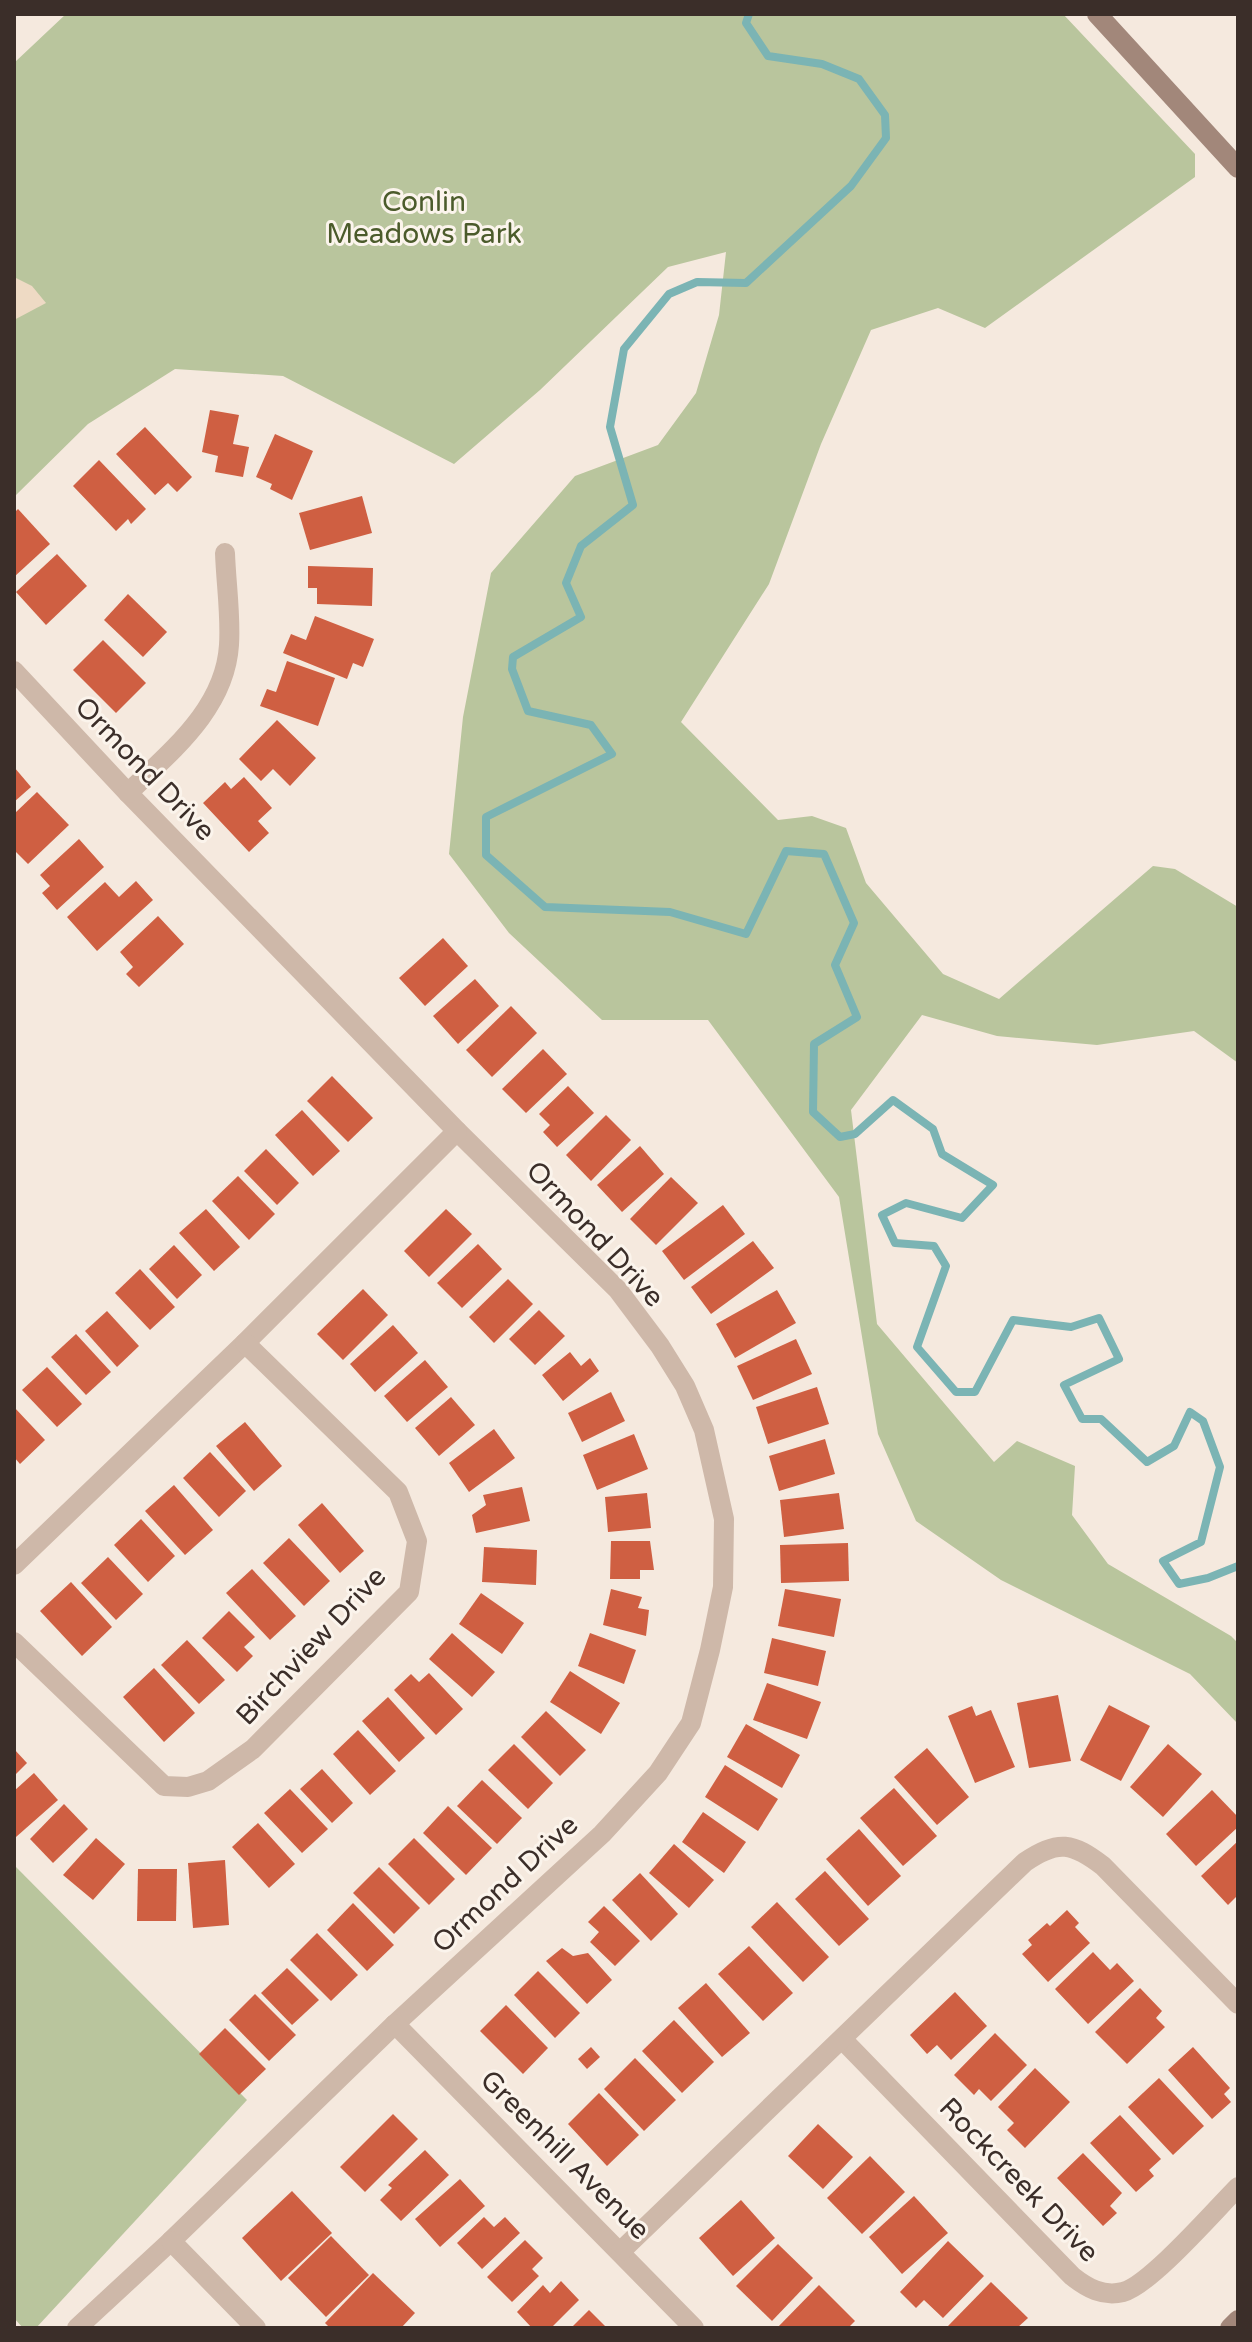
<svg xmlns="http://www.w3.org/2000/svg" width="1252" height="2342" font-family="'Varela Round',sans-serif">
	<rect width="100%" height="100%" fill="#f5e9de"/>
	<!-- green -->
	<g fill="#b9c59d">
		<polygon points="66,14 1063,14 1195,154 1195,177 985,328 938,308 871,330 821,444 769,584 681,722 778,820 812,816 846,828 866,883 943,974 999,999 1153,866 1175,869 1238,907 1238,1063 1194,1031 1097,1045 997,1036 922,1015 851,1110 877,1324 994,1462 1017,1441 1075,1466 1072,1515 1108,1564 1231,1636 1238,1643 1238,1724 1190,1674 1001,1580 916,1521 878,1434 839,1197 708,1020 602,1020 509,933 449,854 463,717 491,573 575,476 658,445 696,393 719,315 726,252 668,267 540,390 454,464 283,376 175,369 88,424 14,497 14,63"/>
		<polygon points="14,1865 247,2100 36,2328 23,2328 14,2318"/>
	</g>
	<!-- plaza -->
	<polygon fill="#eedac4" points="14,277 32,286 46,303 14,320"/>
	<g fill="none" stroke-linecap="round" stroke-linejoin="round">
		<!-- stream -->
		<polyline stroke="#7bb4b4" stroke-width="8" points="749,14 746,23 768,56 822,64 859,79 885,115 886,138 851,186 746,283 697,282 669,294 624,349 610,427 633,505 581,546 566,583 581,617 513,657 512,669 528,711 591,725 612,754 486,817 486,855 545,907 670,912 746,934 786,851 824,854 854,923 835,965 857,1017 814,1044 813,1112 840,1137 855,1134 893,1100 933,1129 942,1154 993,1185 962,1218 906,1203 882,1215 895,1243 934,1246 946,1266 917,1347 956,1392 975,1392 1013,1320 1071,1327 1099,1318 1119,1359 1064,1385 1082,1419 1101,1419 1147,1462 1174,1446 1190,1412 1203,1421 1220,1467 1201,1542 1163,1561 1179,1584 1208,1578 1238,1566"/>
	</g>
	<!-- building -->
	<g fill="#cf5f42">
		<polygon points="210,410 239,415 233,444 249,447 243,477 215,472 218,456 202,452"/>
		<polygon points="145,427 192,477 177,492 168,483 155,495 116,454"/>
		<polygon points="275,434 313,451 292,500 270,489 272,484 256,477"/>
		<polygon points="99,460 146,509 131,524 128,519 116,531 73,486"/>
		<polygon points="362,496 372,533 310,550 299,513"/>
		<polygon points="18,509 50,544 14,577 14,513"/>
		<polygon points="57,554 87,586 46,625 16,592"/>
		<polygon points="308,566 373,568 372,606 317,604 317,588 308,588"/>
		<polygon points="128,594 167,632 143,657 104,620"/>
		<polygon points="315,616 374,639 363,667 353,663 347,679 283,653 291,634 306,640"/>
		<polygon points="103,640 146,683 116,713 73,670"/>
		<polygon points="287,661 335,678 318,726 260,706 267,689 276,692"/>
		<polygon points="277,720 316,758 290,786 273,769 261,781 239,759"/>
		<polygon points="14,767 31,787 14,802"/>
		<polygon points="244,777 272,808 258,821 269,833 249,852 203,803 225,782 231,789"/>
		<polygon points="37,792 69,825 28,864 14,850 14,814"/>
		<polygon points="79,839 104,867 57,910 42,893 50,886 40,875"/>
		<polygon points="136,881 153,900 97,951 67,917 105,882 119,897"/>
		<polygon points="158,916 184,944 139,987 126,974 133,967 120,952"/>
		<polygon points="443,938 468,966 425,1006 399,978"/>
		<polygon points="475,979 499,1006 458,1044 433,1016"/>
		<polygon points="511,1006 537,1033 492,1077 466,1050"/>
		<polygon points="543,1049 567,1074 526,1113 502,1089"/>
		<polygon points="332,1076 373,1118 348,1142 307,1101"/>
		<polygon points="568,1086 594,1113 557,1147 543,1132 550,1125 539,1114"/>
		<polygon points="302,1110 340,1151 313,1176 275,1135"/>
		<polygon points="606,1115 631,1140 591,1181 566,1155"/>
		<polygon points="640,1146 664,1174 622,1212 597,1185"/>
		<polygon points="266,1149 299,1183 277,1205 244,1171"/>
		<polygon points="238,1176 275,1214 249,1240 212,1201"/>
		<polygon points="671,1177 698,1203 656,1245 630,1219"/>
		<polygon points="723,1205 745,1234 684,1280 662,1251"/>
		<polygon points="206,1209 240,1247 214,1271 179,1233"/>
		<polygon points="446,1209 472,1234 429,1277 404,1251"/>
		<polygon points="753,1241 774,1268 711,1314 691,1287"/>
		<polygon points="478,1244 502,1269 462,1308 437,1283"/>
		<polygon points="174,1245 202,1275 177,1299 149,1269"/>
		<polygon points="140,1269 175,1307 150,1330 115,1293"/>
		<polygon points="508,1279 533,1304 494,1343 469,1317"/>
		<polygon points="363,1289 388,1315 343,1360 317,1334"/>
		<polygon points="777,1290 796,1323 735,1358 716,1324"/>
		<polygon points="539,1310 565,1336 535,1365 509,1339"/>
		<polygon points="107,1311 139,1346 117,1367 85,1331"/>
		<polygon points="393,1325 418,1353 375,1392 350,1364"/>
		<polygon points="76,1334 111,1372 86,1395 51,1357"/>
		<polygon points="796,1339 812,1374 753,1400 737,1366"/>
		<polygon points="570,1352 581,1366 590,1358 599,1371 563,1401 542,1375"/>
		<polygon points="425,1360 448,1387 407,1422 384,1396"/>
		<polygon points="47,1367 82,1404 57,1427 22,1390"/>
		<polygon points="817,1387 829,1424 768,1444 756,1407"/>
		<polygon points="611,1392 625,1421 582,1442 568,1413"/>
		<polygon points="451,1397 475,1425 439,1456 415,1428"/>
		<polygon points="14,1407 45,1440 20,1464 14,1457"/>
		<polygon points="245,1422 282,1466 254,1491 216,1446"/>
		<polygon points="494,1429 515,1458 469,1492 449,1463"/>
		<polygon points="634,1434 648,1469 597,1490 583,1455"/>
		<polygon points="825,1439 835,1474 779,1491 769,1456"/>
		<polygon points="210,1452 246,1491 219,1517 183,1478"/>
		<polygon points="174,1485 213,1530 185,1555 145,1511"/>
		<polygon points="522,1487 530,1521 476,1533 472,1515 486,1505 483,1495"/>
		<polygon points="647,1493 651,1528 608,1532 605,1497"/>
		<polygon points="839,1493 844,1529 784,1537 780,1500"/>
		<polygon points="322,1503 364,1551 340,1573 298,1525"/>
		<polygon points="141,1519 175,1556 148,1582 114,1545"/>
		<polygon points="289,1538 330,1581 304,1606 263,1563"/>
		<polygon points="611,1541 650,1541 654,1570 640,1570 640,1579 610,1579"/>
		<polygon points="848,1543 849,1581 781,1583 780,1545"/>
		<polygon points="484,1547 537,1550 536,1585 482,1582"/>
		<polygon points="108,1557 143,1594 116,1620 81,1583"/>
		<polygon points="252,1569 296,1616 270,1640 226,1593"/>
		<polygon points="71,1582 112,1627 82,1656 40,1611"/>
		<polygon points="611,1589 642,1597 638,1608 649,1610 646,1636 603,1625"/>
		<polygon points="785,1589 841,1599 834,1637 778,1626"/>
		<polygon points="481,1593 524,1623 502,1654 459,1624"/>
		<polygon points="229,1611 255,1637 244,1647 253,1656 237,1672 202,1638"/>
		<polygon points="452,1633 495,1672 472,1697 429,1659"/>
		<polygon points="590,1633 636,1650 624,1684 578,1666"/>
		<polygon points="772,1638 826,1651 818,1686 764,1673"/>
		<polygon points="187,1640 225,1680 199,1704 161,1665"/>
		<polygon points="154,1668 195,1713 164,1742 123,1697"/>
		<polygon points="570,1671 620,1703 601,1734 550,1702"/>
		<polygon points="429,1673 463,1709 436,1735 394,1690 411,1674 419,1682"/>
		<polygon points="767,1683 821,1702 807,1739 753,1720"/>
		<polygon points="1058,1695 1071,1761 1029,1768 1017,1703"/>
		<polygon points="388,1697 425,1738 399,1762 362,1721"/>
		<polygon points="1109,1705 1150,1726 1121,1781 1080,1760"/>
		<polygon points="972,1706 976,1716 991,1710 1015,1767 975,1783 948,1716"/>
		<polygon points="546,1711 586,1750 560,1776 521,1737"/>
		<polygon points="746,1724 800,1755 782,1788 727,1757"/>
		<polygon points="358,1730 396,1771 370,1795 333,1754"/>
		<polygon points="514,1744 553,1783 528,1809 488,1770"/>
		<polygon points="1168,1744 1202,1774 1163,1817 1130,1787"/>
		<polygon points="927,1748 969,1797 937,1825 894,1777"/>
		<polygon points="14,1749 27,1763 14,1776"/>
		<polygon points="725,1765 778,1799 758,1831 705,1797"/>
		<polygon points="322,1769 353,1803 332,1823 300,1789"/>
		<polygon points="34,1773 58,1800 16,1837 14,1834 14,1791"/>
		<polygon points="482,1780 522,1818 497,1844 457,1806"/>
		<polygon points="894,1788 937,1836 903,1866 860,1818"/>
		<polygon points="290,1789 328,1829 302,1853 264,1813"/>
		<polygon points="1212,1790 1238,1817 1238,1827 1196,1866 1166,1834"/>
		<polygon points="64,1804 88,1829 53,1863 30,1839"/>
		<polygon points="448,1806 492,1848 466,1875 423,1833"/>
		<polygon points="703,1812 746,1842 724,1873 682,1842"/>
		<polygon points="258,1823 295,1864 269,1888 232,1847"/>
		<polygon points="859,1829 901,1876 868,1906 826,1859"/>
		<polygon points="96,1838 125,1864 93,1900 63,1875"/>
		<polygon points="414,1838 455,1879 429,1905 388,1864"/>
		<polygon points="1238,1841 1238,1895 1228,1905 1201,1876"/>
		<polygon points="674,1844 714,1880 689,1908 649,1873"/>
		<polygon points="225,1860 229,1925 193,1928 188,1863"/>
		<polygon points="379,1867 420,1908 394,1934 353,1893"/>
		<polygon points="138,1869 177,1869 176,1921 137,1921"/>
		<polygon points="825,1871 869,1919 839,1946 795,1899"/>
		<polygon points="640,1873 678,1914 651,1941 612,1900"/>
		<polygon points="777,1902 829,1957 803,1982 751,1927"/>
		<polygon points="353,1903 394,1945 367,1971 327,1930"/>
		<polygon points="604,1906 640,1941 615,1966 590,1942 599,1932 588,1922"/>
		<polygon points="1067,1910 1079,1923 1075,1927 1090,1943 1048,1982 1022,1954 1032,1945 1028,1940 1047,1923 1050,1926"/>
		<polygon points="317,1933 358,1975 331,2001 290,1960"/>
		<polygon points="749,1946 793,1993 763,2021 718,1974"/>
		<polygon points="562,1948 573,1956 588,1953 612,1980 587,2004 546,1961"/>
		<polygon points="1093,1952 1110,1970 1117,1963 1134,1981 1088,2024 1055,1989"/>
		<polygon points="287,1968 319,2000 292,2025 261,1993"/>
		<polygon points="538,1971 580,2013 555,2038 514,1995"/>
		<polygon points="706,1983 750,2033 722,2057 678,2008"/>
		<polygon points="1140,1988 1162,2011 1156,2018 1165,2027 1127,2064 1095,2032"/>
		<polygon points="955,1992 987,2026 951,2060 937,2045 927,2054 910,2035"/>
		<polygon points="255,1994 296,2035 269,2061 229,2020"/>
		<polygon points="506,2005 548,2048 523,2074 480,2031"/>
		<polygon points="674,2020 714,2062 682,2093 642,2051"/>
		<polygon points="225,2028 266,2069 239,2095 199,2054"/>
		<polygon points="995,2033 1027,2065 991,2101 979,2089 974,2095 954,2075"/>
		<polygon points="591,2047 600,2057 587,2069 578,2059"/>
		<polygon points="1193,2047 1230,2088 1224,2094 1231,2102 1212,2119 1168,2070"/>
		<polygon points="635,2058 676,2100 644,2131 604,2089"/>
		<polygon points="1035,2068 1070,2102 1025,2148 1007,2130 1014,2123 998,2107"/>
		<polygon points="1159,2078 1204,2126 1173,2155 1128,2107"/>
		<polygon points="599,2093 639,2135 607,2166 568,2124"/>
		<polygon points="393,2114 418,2139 365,2192 340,2167"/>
		<polygon points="1120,2115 1161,2159 1149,2170 1154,2176 1136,2192 1090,2143"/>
		<polygon points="818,2124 853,2157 823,2189 788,2156"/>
		<polygon points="425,2150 449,2175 401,2221 380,2200 392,2188 388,2185"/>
		<polygon points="1083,2153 1122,2193 1110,2206 1117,2213 1103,2226 1057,2178"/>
		<polygon points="870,2156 905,2192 862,2234 827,2198"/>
		<polygon points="460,2179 485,2206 440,2247 415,2219"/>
		<polygon points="292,2191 332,2233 281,2281 242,2238"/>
		<polygon points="914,2196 948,2233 902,2274 869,2237"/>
		<polygon points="741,2200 775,2238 733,2276 699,2238"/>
		<polygon points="484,2217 494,2227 505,2217 520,2233 482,2269 457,2243"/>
		<polygon points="331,2236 369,2275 326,2317 288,2278"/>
		<polygon points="525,2240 543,2258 532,2269 539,2276 512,2302 487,2277"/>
		<polygon points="948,2241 984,2276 943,2318 924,2300 916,2308 900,2292"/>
		<polygon points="778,2244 813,2278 772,2321 736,2286"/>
		<polygon points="373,2273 415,2313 401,2328 330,2328 325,2323"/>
		<polygon points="561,2281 579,2300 551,2328 532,2328 517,2312 543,2285 550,2293"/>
		<polygon points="991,2282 1028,2318 1017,2328 951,2328 948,2326"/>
		<polygon points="819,2285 855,2321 848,2328 777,2328"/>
		<polygon points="589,2310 607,2328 571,2328"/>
	</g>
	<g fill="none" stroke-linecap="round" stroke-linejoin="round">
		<!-- street -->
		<g stroke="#ceb8a9" stroke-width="20">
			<polyline points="14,671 128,793 457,1131 618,1290 660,1346 685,1386 704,1430 724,1519 723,1587 710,1650 691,1723 658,1773 602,1834 395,2024 171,2241 77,2328"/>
			<path d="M128 793C171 751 225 709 229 645 231 615 226 583 225 553"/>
			<polyline points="14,1565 245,1343 457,1131"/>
			<polyline points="14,1642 164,1786 188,1787 208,1781 253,1749 409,1592 417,1541 398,1492 245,1343"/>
			<polyline points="395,2024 694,2328"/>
			<path d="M843 2040 1072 2276C1087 2288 1103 2297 1123 2292 1150 2285 1215 2210 1238 2187"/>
			<polyline points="171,2241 256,2328"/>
			<path d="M621 2251 1025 1862C1058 1839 1073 1843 1103 1866L1238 2004"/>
		</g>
		<!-- secondary -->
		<g stroke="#a2877a" stroke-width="20">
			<polyline points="1097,14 1238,168"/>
			<polyline points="1230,2328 1238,2320"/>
		</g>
	</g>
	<g text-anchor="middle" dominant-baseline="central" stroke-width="6" stroke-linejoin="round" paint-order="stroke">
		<!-- park labels -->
		<g font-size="28" fill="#4b5b2b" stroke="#fbf4ec">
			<text x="424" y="202">Conlin<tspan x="424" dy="32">Meadows Park</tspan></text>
		</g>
		<!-- street labels -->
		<g font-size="28" fill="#3b2e29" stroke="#fbf4ec">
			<text transform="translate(145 769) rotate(46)">Ormond Drive</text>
			<text transform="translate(595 1234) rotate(47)">Ormond Drive</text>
			<text transform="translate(311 1646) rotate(-47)">Birchview Drive</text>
			<text transform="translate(505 1884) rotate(-43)">Ormond Drive</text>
			<text transform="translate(565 2155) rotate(45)">Greenhill Avenue</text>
			<text transform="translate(1019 2180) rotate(46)">Rockcreek Drive</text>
		</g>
	</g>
	<!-- border -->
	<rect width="1252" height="2342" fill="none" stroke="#3b2e29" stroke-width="32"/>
</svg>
